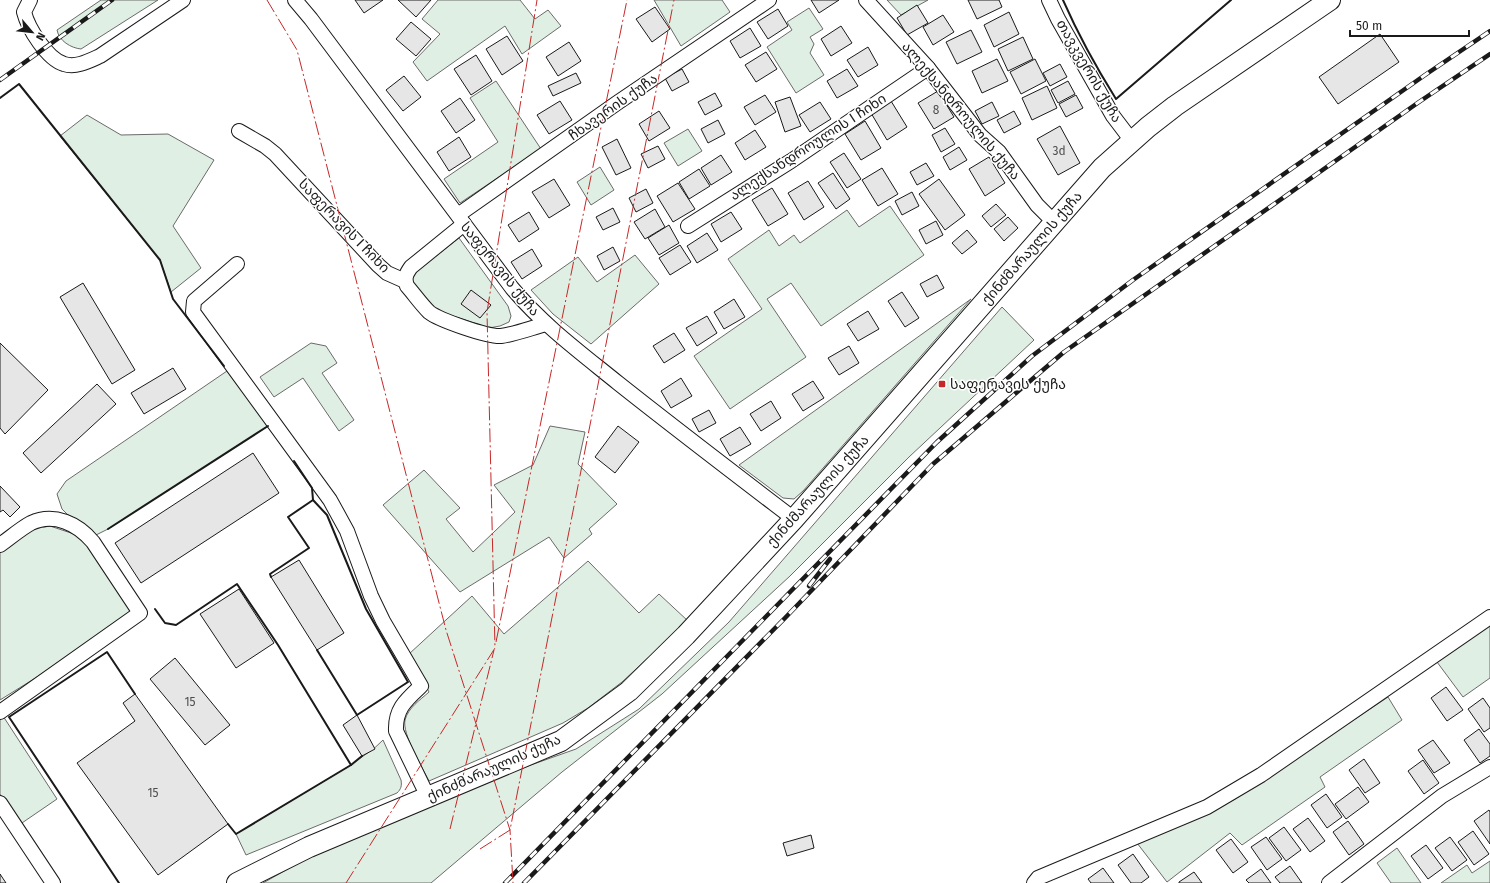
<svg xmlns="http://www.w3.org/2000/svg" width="1490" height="883" font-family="'Fira Sans','Noto Sans Georgian',sans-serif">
	<rect width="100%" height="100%" fill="#fff"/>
	<!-- green -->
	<g fill="#e0efe3" stroke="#6a6a6a">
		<path d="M101 0H158L81 49C71 48 59 41 57 30Z"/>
		<polygon points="438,0 520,0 535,19 548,10 561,26 522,54 505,26 427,81 413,62 440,34 422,19"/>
		<polygon points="654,0 722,0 730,12 681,46"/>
		<polygon points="887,0 928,0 901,15"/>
		<polygon points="809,8 823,29 810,37 814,44 810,53 824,75 796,93 767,47 792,30 787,22"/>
		<polygon points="496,81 541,149 460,203 444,179 498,142 470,98"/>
		<polygon points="87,115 121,135 168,134 214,160 173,226 201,268 171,292 160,260 60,136"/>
		<polygon points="688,129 702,151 678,166 664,143"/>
		<polygon points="600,167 614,190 591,205 577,182"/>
		<polygon points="890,206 924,255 821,326 791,283 767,299 806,357 730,409 694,356 762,309 728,259 769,230 779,246 794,235 800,243 847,210 859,227"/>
		<polygon points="459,238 508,306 511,316 509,322 500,326 489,328 438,311 413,289 412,279 412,275"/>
		<polygon points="635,255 659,284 591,344 553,314 531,290 578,257 597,282"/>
		<polygon points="971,299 803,491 794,499 783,498 739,465"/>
		<polygon points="1002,307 1034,340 909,457 790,576 662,694 562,772 431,883 263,883 302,861 511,772 576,749 639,709 729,622"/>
		<polygon points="311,343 326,346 337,363 322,373 354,420 339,431 303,378 274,397 260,377"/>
		<polygon points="227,371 268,426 108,529 96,535 83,523 68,515 62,509 57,494 66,481"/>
		<polygon points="550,426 585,432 578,464 617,504 589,529 592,534 564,558 549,537 460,592 383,505 424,470 460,508 446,519 473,552 515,512 494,485 533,465"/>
		<polygon points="50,526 80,536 89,543 132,611 37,677 0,700 0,552 33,529"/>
		<path d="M588 561 639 613 659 594 688 621 622 682 588 708 563 723 429 781C422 767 402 734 405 720 408 708 420 700 429 692L409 654 472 596 504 634Z"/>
		<polygon points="1490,625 1490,678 1463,697 1437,662"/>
		<polygon points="1388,697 1402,720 1320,777 1325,787 1242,845 1230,833 1167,882 1137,843 1207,814 1235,799"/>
		<polygon points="3,716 57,799 19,825 0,794 0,718"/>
		<path d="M383 740 401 780C402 786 401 789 397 793L246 855 236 834 351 765C362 756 374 750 383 740Z"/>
		<polygon points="1397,848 1421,883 1391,883 1377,863"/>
		<polygon points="1490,861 1490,883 1441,883 1467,865 1472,873"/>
	</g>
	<!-- building -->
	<g fill="#e6e6e6" stroke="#1a1a1a">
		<polygon points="355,0 383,0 364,13"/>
		<polygon points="398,0 431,0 416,17"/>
		<polygon points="811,0 839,0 819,13"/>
		<polygon points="968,0 999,0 1002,7 977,19"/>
		<polygon points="917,5 928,23 907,35 897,18"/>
		<polygon points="655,7 670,29 652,42 636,19"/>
		<polygon points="778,9 788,26 768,39 757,22"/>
		<polygon points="1009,12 1019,34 994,47 984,25"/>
		<polygon points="943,15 954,32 933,45 923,27"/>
		<polygon points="411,22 431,39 416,56 396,39"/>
		<polygon points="841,26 852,43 831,56 821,39"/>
		<polygon points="750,28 761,46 740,58 730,41"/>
		<polygon points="971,30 982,52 957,64 946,42"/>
		<polygon points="1380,34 1399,62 1338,104 1319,77"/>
		<polygon points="507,36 523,61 502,75 486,49"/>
		<polygon points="1023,37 1033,59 1008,71 998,49"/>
		<polygon points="569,42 581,61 558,76 546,57"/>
		<polygon points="868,47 878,65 858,77 847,60"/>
		<polygon points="766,52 777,69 756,82 745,65"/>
		<polygon points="476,55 492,81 471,95 454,69"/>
		<polygon points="997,59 1008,81 982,93 972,71"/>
		<polygon points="1035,59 1046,81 1021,94 1010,72"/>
		<polygon points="1060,64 1067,77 1050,86 1043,73"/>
		<polygon points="682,69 689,82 672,91 665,78"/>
		<polygon points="847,69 858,86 837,98 827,81"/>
		<polygon points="576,73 581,83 553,96 548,86"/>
		<polygon points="404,76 421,97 403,111 386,90"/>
		<polygon points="1068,81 1075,94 1058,103 1051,90"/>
		<polygon points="1047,86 1057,108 1032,120 1022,98"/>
		<polygon points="938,91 954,117 934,129 918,103"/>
		<polygon points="715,93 722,106 705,115 698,102"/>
		<polygon points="765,95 776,112 755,125 744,107"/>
		<polygon points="1076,95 1083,108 1066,117 1059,104"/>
		<polygon points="790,97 801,126 785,132 775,102"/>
		<polygon points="460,98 475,120 456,133 441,111"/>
		<polygon points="560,101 572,120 549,134 537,115"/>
		<polygon points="891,101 907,127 887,140 871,113"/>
		<polygon points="820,102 831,119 810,132 799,115"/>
		<polygon points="992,102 999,116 982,124 975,111"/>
		<polygon points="659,111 670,128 649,141 639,124"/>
		<polygon points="1014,111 1021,124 1004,133 997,120"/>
		<polygon points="718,120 725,134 708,143 701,129"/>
		<polygon points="865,121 881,148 861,160 845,134"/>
		<polygon points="1060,126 1080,163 1058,175 1037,139"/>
		<polygon points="945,128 955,144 941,152 932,135"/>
		<polygon points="755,130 766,147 745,160 735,143"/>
		<polygon points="459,137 471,157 449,171 437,152"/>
		<polygon points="617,139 631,168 616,175 602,147"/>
		<polygon points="658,146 665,159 648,168 641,154"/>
		<polygon points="959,147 967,160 950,170 943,157"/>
		<polygon points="844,153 861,179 847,188 830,162"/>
		<polygon points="721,155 732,172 711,185 701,168"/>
		<polygon points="989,157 1005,183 985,196 969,169"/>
		<polygon points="926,163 934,176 917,185 910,172"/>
		<polygon points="882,168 898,194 878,206 862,180"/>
		<polygon points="699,169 710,186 689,199 679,182"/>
		<polygon points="833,173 850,199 836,209 818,183"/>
		<polygon points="554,179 570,205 549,218 532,192"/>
		<polygon points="939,179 965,215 945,230 919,194"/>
		<polygon points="808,181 824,207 804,220 788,193"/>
		<polygon points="678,183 695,209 673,222 657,196"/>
		<polygon points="772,188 788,214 768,226 752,200"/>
		<polygon points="646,189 653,203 636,212 629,198"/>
		<polygon points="912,192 919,206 902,215 895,201"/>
		<polygon points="996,204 1006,215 991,227 982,216"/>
		<polygon points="613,208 620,222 603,230 596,217"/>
		<polygon points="655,209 665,227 645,239 634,222"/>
		<polygon points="529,212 539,229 519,242 508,225"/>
		<polygon points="731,212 742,229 721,242 711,224"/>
		<polygon points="1008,217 1018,228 1004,241 994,229"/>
		<polygon points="936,221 943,235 926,244 919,230"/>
		<polygon points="669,225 679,243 659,255 648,238"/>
		<polygon points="967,230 977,242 962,254 952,243"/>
		<polygon points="707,233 718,250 697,263 687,246"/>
		<polygon points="680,245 691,262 670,275 659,258"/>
		<polygon points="613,247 620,261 604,270 597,256"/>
		<polygon points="532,249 542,266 522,279 511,262"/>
		<polygon points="937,275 944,288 927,297 920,284"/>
		<polygon points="83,283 135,370 112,384 60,297"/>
		<polygon points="471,290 491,305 480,318 461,304"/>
		<polygon points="902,292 919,318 905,327 888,301"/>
		<polygon points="734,299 745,317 724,329 714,312"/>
		<polygon points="868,311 879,329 858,341 847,324"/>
		<polygon points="707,316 717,333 697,346 686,328"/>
		<polygon points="674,333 685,350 664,363 653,346"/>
		<polygon points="0,343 48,390 5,434 0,428"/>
		<polygon points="849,346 859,363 839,375 828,358"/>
		<polygon points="173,368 186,389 144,414 131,393"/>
		<polygon points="681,378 692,396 671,408 661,391"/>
		<polygon points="813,381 824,398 803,411 792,394"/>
		<polygon points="97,384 116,404 41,473 23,453"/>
		<polygon points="771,401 781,418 761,431 750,414"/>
		<polygon points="709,410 716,423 699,432 692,419"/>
		<polygon points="618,426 639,442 615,473 595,457"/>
		<polygon points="740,427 751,444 730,456 720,439"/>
		<polygon points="253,453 279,493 141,583 115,543"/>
		<polygon points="0,486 20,507 10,517 3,510 0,512"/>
		<polygon points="299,560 344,633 317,650 271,577"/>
		<polygon points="239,589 274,643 236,668 200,614"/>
		<polygon points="175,658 230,725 205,745 150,679"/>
		<polygon points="1446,687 1463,710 1447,721 1431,698"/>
		<polygon points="135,694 228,824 158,875 77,763 135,721 123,703"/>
		<polygon points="1483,698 1490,708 1490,728 1484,732 1468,709"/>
		<polygon points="357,715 375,749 362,756 343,725"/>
		<polygon points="1479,729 1490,744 1490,756 1480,763 1464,740"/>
		<polygon points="1433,740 1450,763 1434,773 1418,750"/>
		<polygon points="1364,759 1380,783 1365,793 1349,770"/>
		<polygon points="1423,760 1439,783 1424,794 1408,771"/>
		<polygon points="1358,787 1369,802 1346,819 1335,804"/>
		<polygon points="1326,794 1342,817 1327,828 1311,805"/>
		<polygon points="1489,810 1490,812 1490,844 1474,821"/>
		<polygon points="1308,818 1325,841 1310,852 1293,829"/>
		<polygon points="1348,821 1364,844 1349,855 1333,832"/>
		<polygon points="1284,827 1301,850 1286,861 1269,838"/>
		<polygon points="1473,831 1489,854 1474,865 1458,842"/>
		<polygon points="811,835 814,848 787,856 783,843"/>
		<polygon points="1266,837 1282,859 1267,870 1251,847"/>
		<polygon points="1450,837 1467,860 1452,871 1435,848"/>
		<polygon points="1231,839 1248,862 1233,873 1216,850"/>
		<polygon points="1426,845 1443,868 1428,879 1411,856"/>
		<polygon points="1133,854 1149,877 1141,883 1131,883 1118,865"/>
		<polygon points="1290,866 1302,883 1280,883 1275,877"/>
		<polygon points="1103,868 1114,883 1091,883 1088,879"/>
		<polygon points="1261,869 1271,883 1249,883 1246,880"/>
		<polygon points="1194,872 1202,883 1179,883 1179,882"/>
		<polygon points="0,874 6,883 0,883"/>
	</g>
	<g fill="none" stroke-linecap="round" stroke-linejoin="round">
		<!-- minor casing -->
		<g stroke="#1a1a1a" stroke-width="16">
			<g id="minor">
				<path d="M30 0 24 12C28 28 47 59 64 64 76 68 89 61 100 56L183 0"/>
				<path d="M295 0 311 19 512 288C543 325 581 353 618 383 676 429 735 474 794 519"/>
				<polyline points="866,0 928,68 980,135 999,152 1037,205 1055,223"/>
				<polyline points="1049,0 1058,19 1113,116 1132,141"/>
				<polyline points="239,131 265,146 275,154 378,265 387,273 405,281"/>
				<polyline points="458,215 617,103 769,0"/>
				<path d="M464 224 411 267C406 274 404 278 407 286 414 294 421 304 429 312 439 320 488 337 501 336 516 334 531 328 546 324"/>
				<polyline points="688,226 791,161 928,68"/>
				<path d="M237 264 194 301 193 312 330 500 347 531 371 596 383 621 421 686C406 700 395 709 396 731L428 797"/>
				<path d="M0 545C10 538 20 529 31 523 54 512 78 524 93 542L140 613 0 712"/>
				<polyline points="0,803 53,883"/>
				<polyline points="1034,883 1038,878 1207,807 1261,775 1490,617"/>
				<polyline points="1329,883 1442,796 1490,767"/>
			</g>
		</g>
		<!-- secondary casing -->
		<g stroke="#1a1a1a" stroke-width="22">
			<polyline id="secondary" points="237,883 309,847 561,741 629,691 686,635 794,519 1102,168 1148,127 1175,106 1330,0"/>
		</g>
		<!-- minor -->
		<use href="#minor" stroke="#fff" stroke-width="14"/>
		<!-- secondary -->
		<use href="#secondary" stroke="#fff" stroke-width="20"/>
		<!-- rail casing -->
		<g stroke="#1a1a1a" stroke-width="4.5">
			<g id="rail">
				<polyline points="0,80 112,0"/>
				<polyline points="809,586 830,559"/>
				<polyline points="505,883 937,442 1032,356 1133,280 1425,75 1490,31"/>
				<polyline points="524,883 785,618 933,464 1064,352 1419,102 1490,54"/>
			</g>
		</g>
		<!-- rail -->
		<use href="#rail" stroke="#fff" stroke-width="3" stroke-dasharray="9" stroke-linecap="butt"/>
		<!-- wall -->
		<g stroke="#1a1a1a" stroke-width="2">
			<path d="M1063 0C1078 34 1096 67 1116 99L1231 0"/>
			<polyline points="0,98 19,84 160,260 173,299 224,366"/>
			<polyline points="294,461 312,488 313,500 327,515 366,609 408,682 357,715 317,650"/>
			<polyline points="108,529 268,426"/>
			<polyline points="271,577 270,574 309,548 288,517 313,500"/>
			<polyline points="155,609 165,623 176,625 237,584 278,645 351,765"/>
			<polyline points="228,824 236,834 351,765 362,756"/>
			<polyline points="119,883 9,717 107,652 135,694"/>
		</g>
		<!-- power -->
		<g stroke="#c62828" stroke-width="1" stroke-dasharray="14 3 2 3" stroke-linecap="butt">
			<polyline points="267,0 297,50 446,630 510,830 513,883"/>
			<polyline points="496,642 627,0"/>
			<polyline points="450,829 494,650"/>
			<polyline points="480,849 510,830 674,0"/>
			<polyline points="346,883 495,648 487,312 537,0"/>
		</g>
	</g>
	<!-- markers -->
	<rect fill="#c62828" stroke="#fff" stroke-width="1.5" x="938" y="380" width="8" height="8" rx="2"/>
	<g text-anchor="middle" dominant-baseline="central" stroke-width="3" stroke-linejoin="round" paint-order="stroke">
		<!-- number labels -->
		<g font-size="12" fill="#4d4d4d">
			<text x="936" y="110">8</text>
			<text x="1059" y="151">3d</text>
			<text x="190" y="702">15</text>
			<text x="153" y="793">15</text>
		</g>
		<!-- street labels -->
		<g font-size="14" fill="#1a1a1a" stroke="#fff">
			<text transform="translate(1089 71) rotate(60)">თავკვერის ქუჩა</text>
			<text transform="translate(613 107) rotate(-35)">ჩხავერის ქუჩა</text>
			<text transform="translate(961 111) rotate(50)">ალექსანდროულის ქუჩა</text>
			<text transform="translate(808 147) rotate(-33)">ალექსანდროულის I ჩიხი</text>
			<text transform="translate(344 226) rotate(46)">საფერავის I ჩიხი</text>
			<text transform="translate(1032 248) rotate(-49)">ქინძმარაულის ქუჩა</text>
			<text transform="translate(500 269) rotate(51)">საფერავის ქუჩა</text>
			<text transform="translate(818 491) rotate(-48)">ქინძმარაულის ქუჩა</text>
			<text transform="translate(494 768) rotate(-24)">ქინძმარაულის ქუჩა</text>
		</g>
		<!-- poi labels -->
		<g font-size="14" fill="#1a1a1a" stroke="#fff" text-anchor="start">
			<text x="950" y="384">საფერავის ქუჩა</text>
		</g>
	</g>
	<!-- north arrow -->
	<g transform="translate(32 32) rotate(118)" stroke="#ffffff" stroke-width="3" paint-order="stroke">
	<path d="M0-3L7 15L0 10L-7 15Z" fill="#1a1a1a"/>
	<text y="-6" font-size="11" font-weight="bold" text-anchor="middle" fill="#1a1a1a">N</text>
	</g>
	<!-- scale -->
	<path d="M1350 30v6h119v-6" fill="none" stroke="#1a1a1a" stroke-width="2"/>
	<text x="1356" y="30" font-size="12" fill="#1a1a1a" stroke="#ffffff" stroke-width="3" paint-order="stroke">50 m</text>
</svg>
